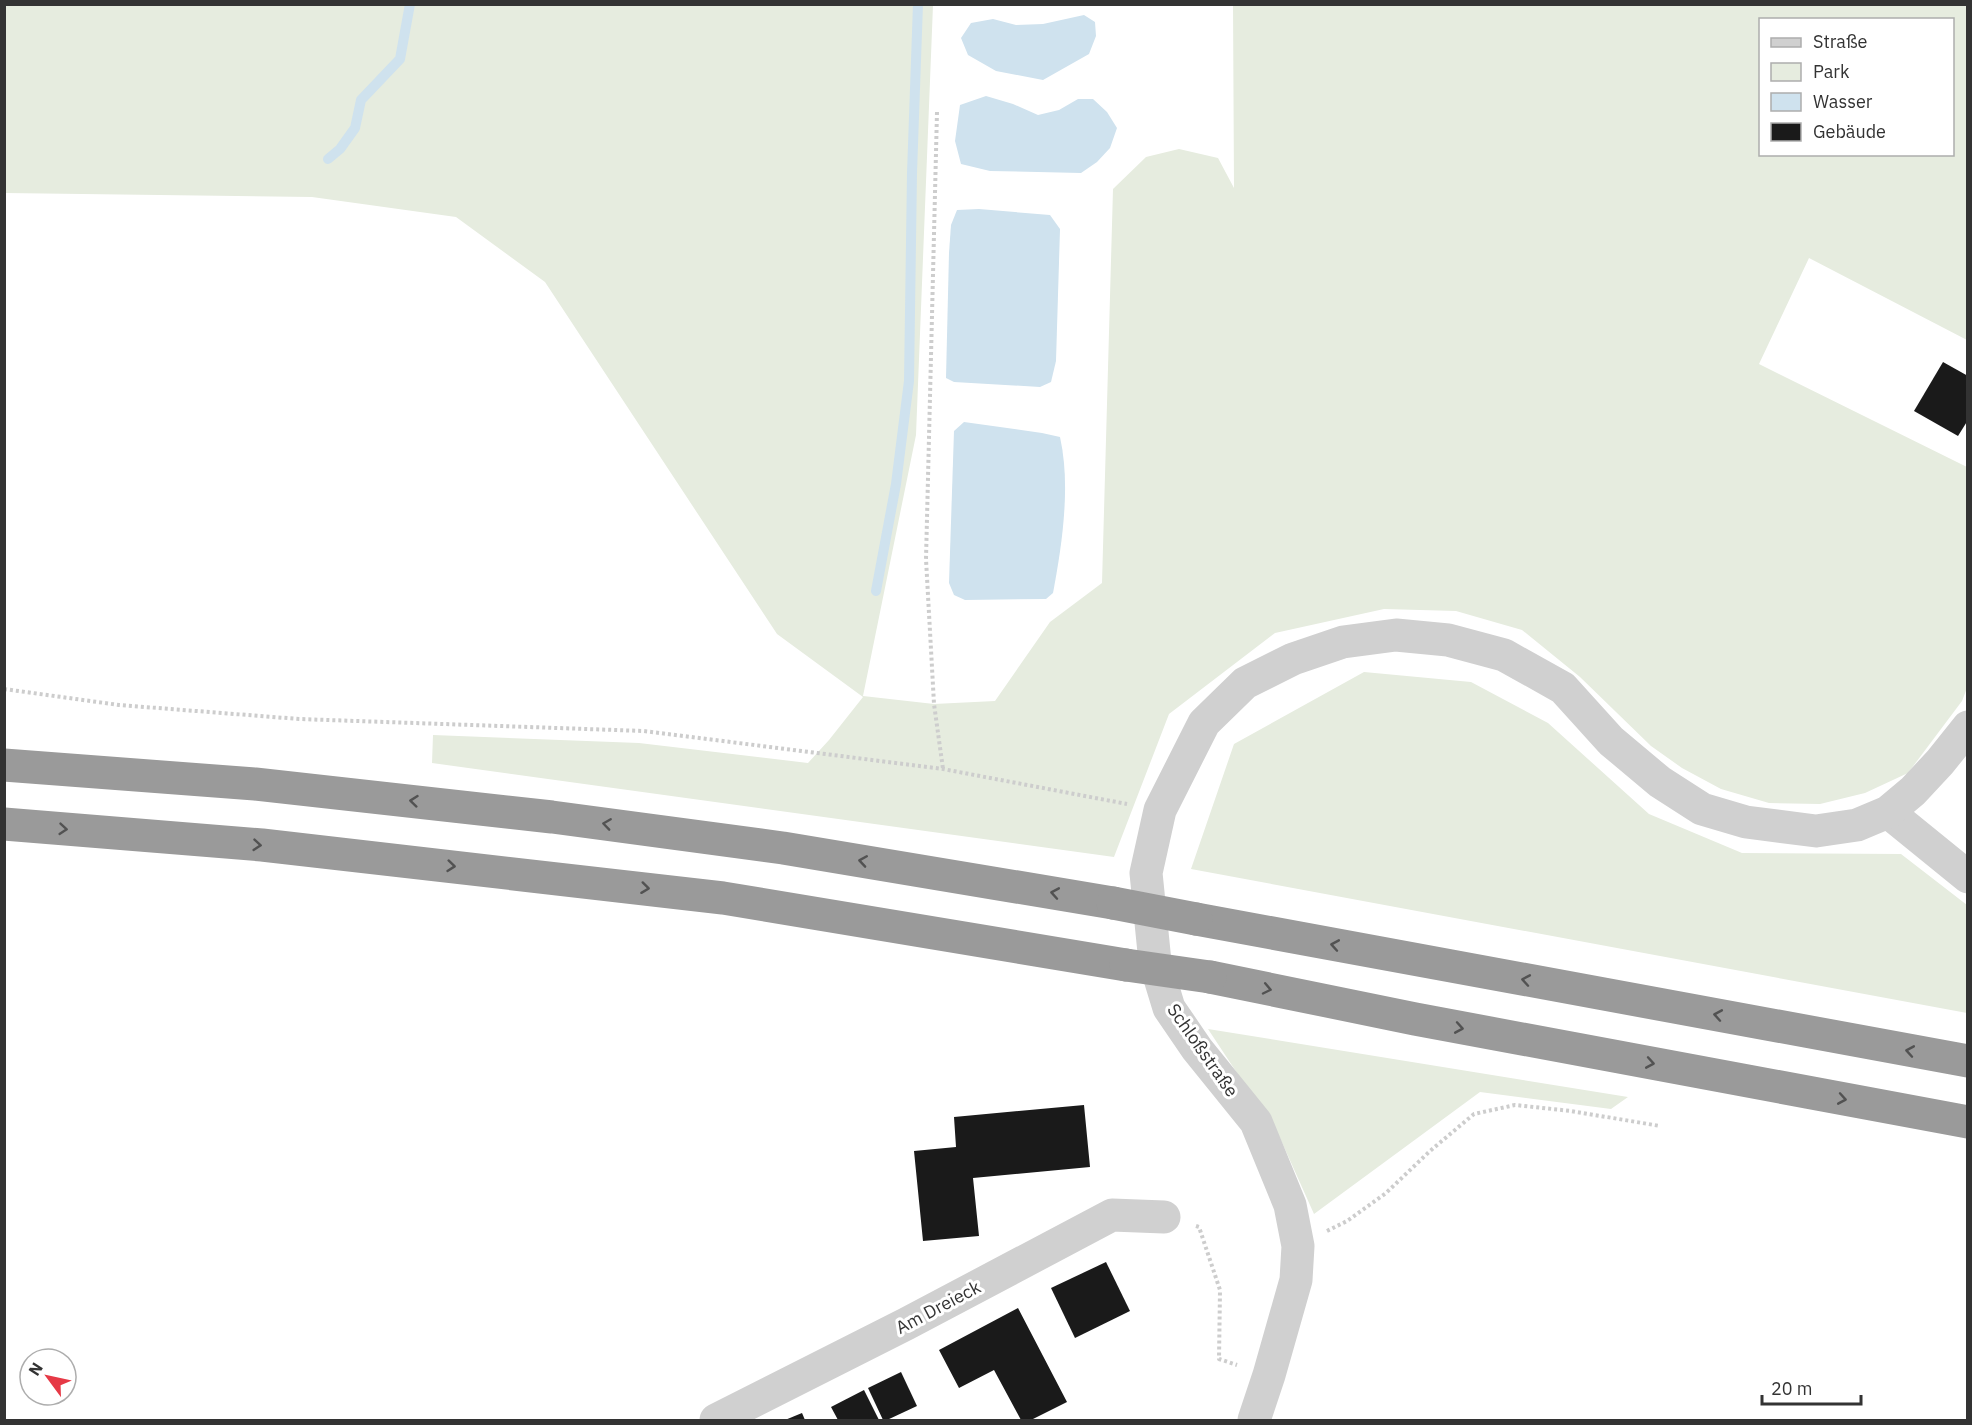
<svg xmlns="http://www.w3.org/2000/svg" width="1972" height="1425" font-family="'IBM Plex Sans',sans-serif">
	<rect width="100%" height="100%" fill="#fff"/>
	<!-- green -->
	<g fill="#e6ecdf" fill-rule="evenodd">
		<path d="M4 5H933L916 435 863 696 934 704 995 701 1050 622 1102 583 1113 189 1146 157 1179 149 1218 158 1234 188 1233 5H1967V340L1809 258 1759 364 1967 467V688L1962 701 1908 773 1865 793 1820 804 1769 803 1721 789 1682 768 1651 746 1580 677 1522 630 1456 611 1384 609 1275 633 1169 714 1114 857 432 763 433 735 639 743 808 763 829 740 863 697 777 634 545 282 456 217 312 197 5 193ZM1760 20H1952V154H1760Z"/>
		<polygon points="1364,672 1471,682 1548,723 1649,814 1742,853 1901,854 1967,905 1967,1013 1191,869 1234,744"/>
		<polygon points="1208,1029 1628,1097 1611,1109 1480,1092 1314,1214 1280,1138"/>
	</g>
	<!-- water -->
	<g fill="#cfe2ee">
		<polygon points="1084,15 1095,22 1096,36 1089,54 1043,80 996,71 968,55 961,38 971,23 993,19 1016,25 1043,24"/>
		<polygon points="986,96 1013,104 1038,115 1059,110 1078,99 1093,99 1107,112 1117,128 1110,148 1097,162 1081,173 990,171 961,164 955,141 960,105"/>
		<polygon points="979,209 1050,215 1060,229 1056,361 1051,382 1040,387 954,382 946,378 949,253 951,225 957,210"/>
		<path d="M964 422 1042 433 1060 437C1071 486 1062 545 1053 593L1046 599 965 600 954 595 949 583 954 431Z"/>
	</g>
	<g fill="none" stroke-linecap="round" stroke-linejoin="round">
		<!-- stream -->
		<g stroke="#cfe2ee" stroke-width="10">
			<polyline points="328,159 340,149 355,128 361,100 400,59 410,4"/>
			<polyline points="876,591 896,484 909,381 912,173 918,4"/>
		</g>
	</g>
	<!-- building -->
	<g fill="#1a1a1a">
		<polygon points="1943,362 1968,376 1968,420 1958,436 1914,411"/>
		<polygon points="1084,1105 1090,1167 973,1178 979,1236 923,1241 914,1151 956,1147 954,1117"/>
		<polygon points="1106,1262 1130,1311 1075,1338 1051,1288"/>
		<polygon points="1018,1308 1067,1402 1031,1420 1021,1420 994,1370 959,1388 939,1350"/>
		<polygon points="901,1372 917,1406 887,1420 883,1420 868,1388"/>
		<polygon points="864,1390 879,1420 838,1420 831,1407"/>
		<polygon points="802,1413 805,1420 785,1420"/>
	</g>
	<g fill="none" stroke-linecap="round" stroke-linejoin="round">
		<!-- path -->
		<g stroke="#cdcdcd" stroke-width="4" stroke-dasharray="3 3" stroke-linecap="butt">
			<polyline points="937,112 926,559 934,704 943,769"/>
			<polyline points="4,689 119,705 299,719 644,731 943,769 1127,804"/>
			<polyline points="1196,1226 1199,1227 1220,1290 1219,1359 1237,1365"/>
			<polyline points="1327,1231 1347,1221 1386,1193 1430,1151 1474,1114 1515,1105 1571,1111 1660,1126"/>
		</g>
		<!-- minor -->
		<g stroke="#d0d0d0" stroke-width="33">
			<polyline points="1888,812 1968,877"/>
			<polyline points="716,1420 906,1324 1112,1215 1164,1217"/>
			<polyline points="1254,1420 1269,1375 1296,1280 1298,1246 1290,1205 1256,1122 1197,1049 1169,1008 1155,962 1146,873 1160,810 1204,723 1245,683 1293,659 1343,642 1396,635 1448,640 1504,655 1563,688 1611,741 1660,782 1702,809 1746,822 1816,831 1857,825 1888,812 1913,791 1940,762 1968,727"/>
		</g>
		<!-- highway -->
		<g stroke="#9a9a9a" stroke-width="33">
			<polyline points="4,765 255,784 552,817 783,848 1113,903"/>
			<polyline points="4,824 262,845 723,898 1126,965"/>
			<polyline points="1196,919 1968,1061"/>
			<polyline points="1210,977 1415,1019 1968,1122"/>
		</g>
		<!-- highway-bridge -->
		<g stroke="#9a9a9a" stroke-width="33">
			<polyline points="1113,903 1196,919"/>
			<polyline points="1126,965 1210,977"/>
		</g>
	</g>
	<!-- one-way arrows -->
	<defs><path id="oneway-chevron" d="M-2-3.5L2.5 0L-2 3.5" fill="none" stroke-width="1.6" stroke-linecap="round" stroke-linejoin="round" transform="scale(1.5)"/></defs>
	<g stroke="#525252">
		<use href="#oneway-chevron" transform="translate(414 801) rotate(-174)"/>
		<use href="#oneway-chevron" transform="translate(607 824) rotate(-172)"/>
		<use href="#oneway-chevron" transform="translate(63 829) rotate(5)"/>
		<use href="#oneway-chevron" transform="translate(257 845) rotate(5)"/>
		<use href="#oneway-chevron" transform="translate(863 861) rotate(-171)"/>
		<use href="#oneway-chevron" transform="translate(451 866) rotate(6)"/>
		<use href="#oneway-chevron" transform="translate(645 888) rotate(7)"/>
		<use href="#oneway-chevron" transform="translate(1055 893) rotate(-170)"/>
		<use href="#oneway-chevron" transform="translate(1335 945) rotate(-170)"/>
		<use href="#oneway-chevron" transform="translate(1526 980) rotate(-170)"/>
		<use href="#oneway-chevron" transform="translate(1267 989) rotate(12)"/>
		<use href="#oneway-chevron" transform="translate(1718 1015) rotate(-170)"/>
		<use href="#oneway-chevron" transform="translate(1459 1028) rotate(10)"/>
		<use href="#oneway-chevron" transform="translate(1910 1051) rotate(-170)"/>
		<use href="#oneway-chevron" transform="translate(1650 1063) rotate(10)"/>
		<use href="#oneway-chevron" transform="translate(1842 1099) rotate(10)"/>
	</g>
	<g text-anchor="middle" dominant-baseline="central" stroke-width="6" stroke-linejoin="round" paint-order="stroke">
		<!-- street labels -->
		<g font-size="18" fill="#333" stroke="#fff">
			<text transform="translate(1203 1050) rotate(55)">Schloßstraße</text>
			<text transform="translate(938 1307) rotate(-28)">Am Dreieck</text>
		</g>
	</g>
	<!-- border -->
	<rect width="1972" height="1425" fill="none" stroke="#333333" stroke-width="12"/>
	<!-- legend -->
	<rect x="1759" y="18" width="195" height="138" fill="#ffffff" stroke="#adadad" stroke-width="1.5"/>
	<rect x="1771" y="38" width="30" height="9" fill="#d0d0d0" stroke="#adadad" stroke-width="1.5"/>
	<text x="1813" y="48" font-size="18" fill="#333333">Straße</text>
	<rect x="1771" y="63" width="30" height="18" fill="#e6ecdf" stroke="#adadad" stroke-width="1.5"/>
	<text x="1813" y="78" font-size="18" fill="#333333">Park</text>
	<rect x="1771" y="93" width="30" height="18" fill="#cfe2ee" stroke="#adadad" stroke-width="1.5"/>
	<text x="1813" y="108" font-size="18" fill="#333333">Wasser</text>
	<rect x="1771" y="123" width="30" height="18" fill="#1a1a1a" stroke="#adadad" stroke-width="1.5"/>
	<text x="1813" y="138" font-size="18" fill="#333333">Gebäude</text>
	<!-- north arrow -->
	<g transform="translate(48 1377) rotate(303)"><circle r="28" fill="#ffffff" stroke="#adadad" stroke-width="1.5"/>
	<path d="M0-4.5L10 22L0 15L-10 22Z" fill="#e63946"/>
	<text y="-9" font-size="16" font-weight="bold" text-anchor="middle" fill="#333333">N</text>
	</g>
	<!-- scale -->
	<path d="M1762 1395v9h99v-9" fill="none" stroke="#333333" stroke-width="3"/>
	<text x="1771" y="1395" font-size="18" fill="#333333" stroke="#ffffff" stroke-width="4.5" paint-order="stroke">20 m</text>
</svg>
